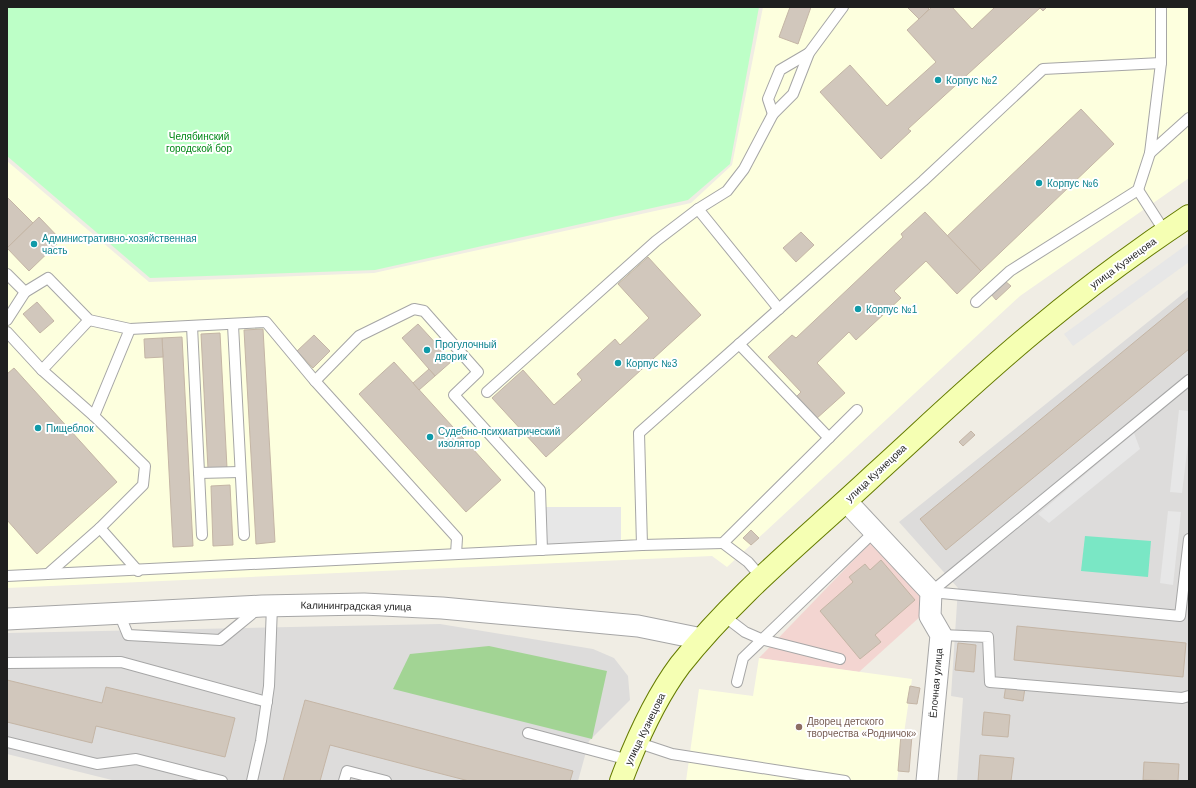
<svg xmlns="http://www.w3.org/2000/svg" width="1196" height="788" font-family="Arial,sans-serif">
	<rect width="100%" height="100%" fill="#f0ede4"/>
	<!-- residential -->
	<g fill="#dddcdb">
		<polygon points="1189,289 1189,781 957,781 963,698 951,696 958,588 899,522"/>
		<polygon points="440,624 593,649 614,658 628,676 630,700 589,741 578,781 116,781 7,754 7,633"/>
	</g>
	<!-- commercial -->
	<polygon fill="#f3d5d1" points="874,539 933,605 859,672 759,658"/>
	<!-- education -->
	<g fill="#fdffde">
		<polygon points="763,7 1189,7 1189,178 1020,296 727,567 712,556 7,588 7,161 149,282 374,273 691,203 732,165"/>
		<polygon points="759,658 912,679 897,781 686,781 699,689 753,696"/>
	</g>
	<!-- forest -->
	<polygon fill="#a2d494" points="489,646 607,671 592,739 393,689 410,654"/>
	<!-- park -->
	<polygon fill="#bdffc7" points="7,7 759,7 730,164 688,200 375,270 150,278 7,156"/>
	<!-- pitch -->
	<polygon fill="#7ae7c5" points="1085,536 1151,541 1148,577 1081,571"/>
	<!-- parking -->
	<g fill="#e7e7e7">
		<polygon points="1189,243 1189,262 1073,346 1064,334"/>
		<polygon points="1179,410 1189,411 1189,435 1182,493 1170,492"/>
		<polygon points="1134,433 1140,449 1049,523 1038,514"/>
		<rect x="538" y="507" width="83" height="39"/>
		<polygon points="1168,511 1181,512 1173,585 1160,583"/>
	</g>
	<!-- building -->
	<g fill="#d1c7bc" stroke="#c4b5a5">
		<polygon points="790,7 811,7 798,44 779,37"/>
		<polygon points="907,7 927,7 929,9 919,19"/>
		<polygon points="932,7 952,7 972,29 995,7 1047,7 1043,11 1040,8 908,129 911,131 881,159 820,92 850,65 887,106 936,62 907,30"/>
		<polygon points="1081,109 1114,144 981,271 947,236"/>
		<polygon points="7,197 33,223 7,248"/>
		<polygon points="925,212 981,271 957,294 926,261 894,291 901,298 856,340 849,332 817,363 845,393 816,419 796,397 801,392 768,357 792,335 796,338 903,237 901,234"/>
		<polygon points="39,217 61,240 29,271 7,248"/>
		<polygon points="801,232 814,245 796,262 783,248"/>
		<polygon points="648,257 701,315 546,457 492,398 523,370 554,405 582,380 577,374 615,339 620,345 649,318 618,284"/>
		<polygon points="1005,281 1011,286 996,300 991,294"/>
		<polygon points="1189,297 1189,349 946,550 920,519"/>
		<polygon points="37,302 54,321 40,333 23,314"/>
		<polygon points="418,324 452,361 435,376 402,338"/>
		<polygon points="263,329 275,542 256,544 244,330"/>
		<polygon points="220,333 227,468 208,469 201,334"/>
		<polygon points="314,335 330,351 313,368 297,351"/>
		<polygon points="182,337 193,546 173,547 162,338"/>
		<polygon points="162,338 163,357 145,358 144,339"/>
		<polygon points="394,362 501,480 466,512 359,394"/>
		<polygon points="14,368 117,482 37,554 7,520 7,374"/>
		<polygon points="429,369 435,376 419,390 413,383"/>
		<polygon points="971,431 975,435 963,446 959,442"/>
		<polygon points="230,485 233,545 213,546 211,486"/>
		<polygon points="751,530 759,538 751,545 743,538"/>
		<polygon points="881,560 915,600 875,635 881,642 860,659 820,611 853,582 849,577 865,564 870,570"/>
		<polygon points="1017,626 1186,643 1183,677 1014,660"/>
		<polygon points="958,643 976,645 974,672 955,670"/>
		<polygon points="7,680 102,703 106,687 235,718 225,757 96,726 92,743 7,722"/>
		<polygon points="1006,685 1025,688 1023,701 1004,698"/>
		<polygon points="910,686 920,688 917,704 907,703"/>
		<polygon points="305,700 573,771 570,781 469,781 330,745 320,781 283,781"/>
		<polygon points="984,712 1010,715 1008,737 982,735"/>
		<polygon points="901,734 912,735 909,772 898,771"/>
		<polygon points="980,755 1014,758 1011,781 978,781"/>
		<polygon points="1144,762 1179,764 1178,781 1143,780"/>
	</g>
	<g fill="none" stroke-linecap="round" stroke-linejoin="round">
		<!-- lane casing -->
		<g stroke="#a6a6a6" stroke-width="12">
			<g id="lane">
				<polyline points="1161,7 1161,63 1150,153 1189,118"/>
				<polyline points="773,114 768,99 780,70 809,53"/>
				<polyline points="1138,190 1165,232"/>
				<polyline points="698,209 779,309"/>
				<polyline points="7,274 25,292 7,320"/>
				<polyline points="25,292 48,278 89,320 130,329 266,322 315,381"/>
				<polyline points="976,302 1010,271 1138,190 1150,153"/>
				<polyline points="233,325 244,535"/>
				<polyline points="192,326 202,535"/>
				<polyline points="7,332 42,370 89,320"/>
				<polyline points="739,344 829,438"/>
				<polyline points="42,370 94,416 145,466 143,485 100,528 49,573"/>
				<polyline points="487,392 656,241 698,209 727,191 744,169 773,114 793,94 809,53 843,7"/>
				<polyline points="94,416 130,329"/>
				<polyline points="199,473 240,472"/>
				<polyline points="100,528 138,571"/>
				<polyline points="723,543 748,562 762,578"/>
				<polyline points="642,545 723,543 857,410"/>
				<polyline points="456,554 457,538 315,381 359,336 414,309 424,311 478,372 454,395 540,490 542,550"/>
				<polyline points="7,576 642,545 639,433 923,181 1043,69 1161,63"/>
				<polyline points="931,592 1189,380"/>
				<polyline points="931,592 1180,616 1189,539"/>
				<polyline points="119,613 128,635 220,640 259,608"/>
				<polyline points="724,616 745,632 761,639 840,659"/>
				<polyline points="941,635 988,637 990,682 1182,698 1189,696"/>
				<polyline points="7,663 121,662 267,702"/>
				<polyline points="737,682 743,658 874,532"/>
				<polyline points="528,733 629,760"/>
				<polyline points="7,742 97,764 136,759 222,781"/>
				<polyline points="636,742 672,754 845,781"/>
				<polyline points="252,781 261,741 269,686 272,606"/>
				<polyline points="344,781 347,771 386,781"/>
			</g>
		</g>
		<!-- street casing -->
		<g stroke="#a6a6a6" stroke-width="23">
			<g id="street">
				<polyline points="846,501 931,592 930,616 941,635 927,781"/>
				<polyline points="7,619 262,606 364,604 442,608 638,626 702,639"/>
			</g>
		</g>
		<!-- secondary casing -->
		<g stroke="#657b00" stroke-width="24">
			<path id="secondary" d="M621 781C636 741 654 700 680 665 736 594 809 536 875 474 930 424 984 372 1042 325 1089 286 1138 250 1189 216"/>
		</g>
		<!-- lane -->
		<use href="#lane" stroke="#fff" stroke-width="10"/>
		<!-- street -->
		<use href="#street" stroke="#fff" stroke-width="21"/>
		<!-- secondary -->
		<use href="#secondary" stroke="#f5ffb3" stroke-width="22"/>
	</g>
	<!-- markers -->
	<g fill="#0f9aa8" stroke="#fff" stroke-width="1.5">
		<circle cx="938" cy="80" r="4"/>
		<circle cx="1039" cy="183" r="4"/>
		<circle cx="34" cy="244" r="4"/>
		<circle cx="858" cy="309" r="4"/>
		<circle cx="427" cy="350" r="4"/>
		<circle cx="618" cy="363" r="4"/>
		<circle cx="38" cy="428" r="4"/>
		<circle cx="430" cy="437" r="4"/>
	</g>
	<circle fill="#8d6e63" stroke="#fff" stroke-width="1.5" cx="799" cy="727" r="4"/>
	<g text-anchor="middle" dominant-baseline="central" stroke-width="4" stroke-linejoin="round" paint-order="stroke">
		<!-- culture labels -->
		<g font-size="10" fill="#0d838f" stroke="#fff" text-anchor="start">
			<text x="946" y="80">Корпус №2</text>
			<text x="1047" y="183">Корпус №6</text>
			<text x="42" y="238">Административно-хозяйственная<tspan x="42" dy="12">часть</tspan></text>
			<text x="866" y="309">Корпус №1</text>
			<text x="435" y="344">Прогулочный<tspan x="435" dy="12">дворик</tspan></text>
			<text x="626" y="363">Корпус №3</text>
			<text x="46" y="428">Пищеблок</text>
			<text x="438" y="431">Судебно-психиатрический<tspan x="438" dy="12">изолятор</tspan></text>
		</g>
		<!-- park labels -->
		<g font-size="10" fill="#018816" stroke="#fff">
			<text x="199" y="136">Челябинский<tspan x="199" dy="12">городской бор</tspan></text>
		</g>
		<!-- street labels -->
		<g font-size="10" fill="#1f1f1f" stroke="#fff">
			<text transform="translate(1123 263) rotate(-36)">улица Кузнецова</text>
			<text transform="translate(876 473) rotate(-43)">улица Кузнецова</text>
			<text transform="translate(356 606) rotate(1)">Калининградская улица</text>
			<text transform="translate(936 683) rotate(-85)">Ёлочная улица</text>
			<text transform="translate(645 729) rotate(-64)">улица Кузнецова</text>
		</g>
		<!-- education labels -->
		<g font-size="10" fill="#785e54" stroke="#fff" text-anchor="start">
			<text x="807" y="721">Дворец детского<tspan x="807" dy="12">творчества «Родничок»</tspan></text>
		</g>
	</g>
	<!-- border -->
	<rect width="1196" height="788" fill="none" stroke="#1f1f1f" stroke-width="16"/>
</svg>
